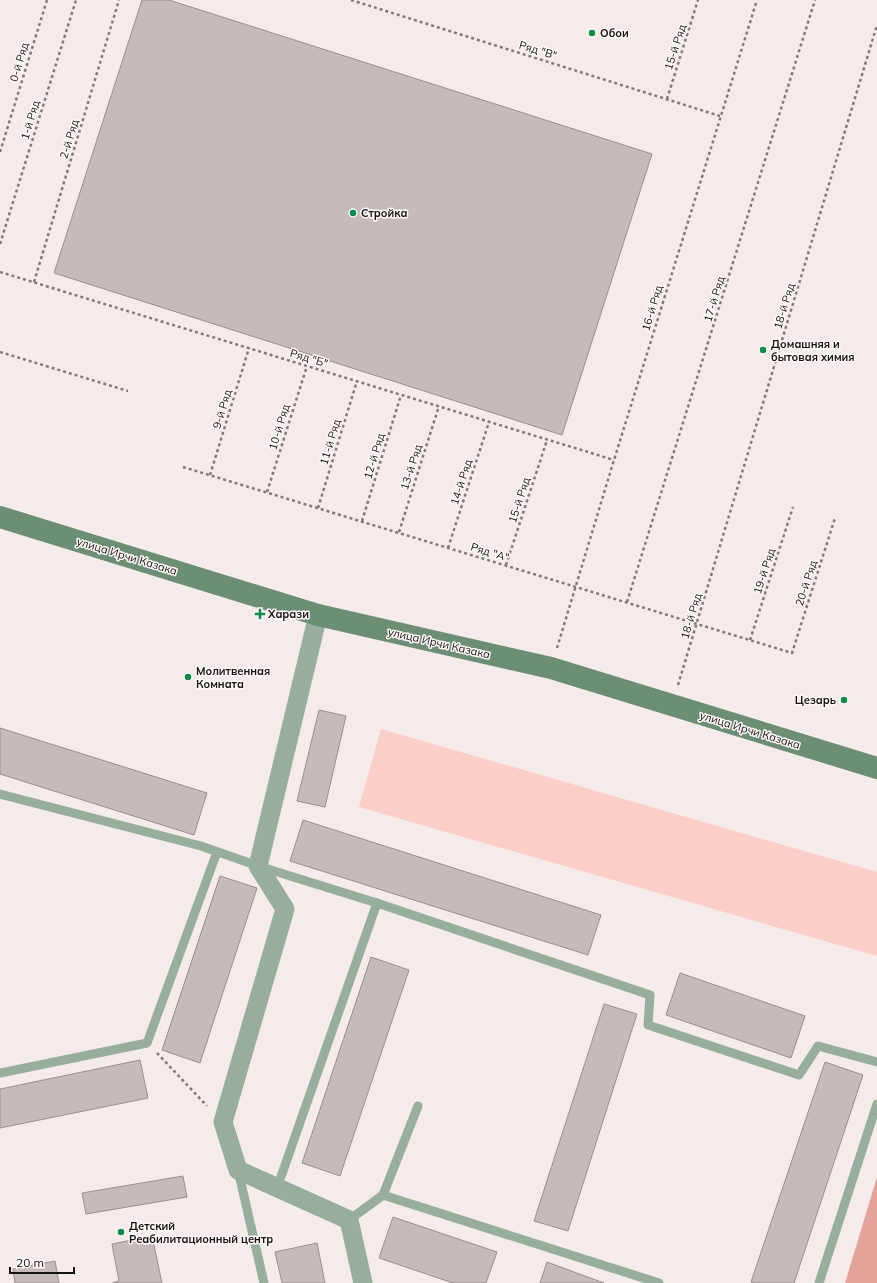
<svg xmlns="http://www.w3.org/2000/svg" width="877" height="1283" font-family="Mulish,sans-serif">
	<rect width="100%" height="100%" fill="#f4ebea"/>
	<!-- green -->
	<polygon fill="#fbcec8" points="381,729 877,872 877,956 359,807"/>
	<!-- forest -->
	<polygon fill="#e4a39a" points="877,1177 877,1283 845,1283"/>
	<!-- building -->
	<g fill="#c4bbba" stroke="#988f8e">
		<polygon points="142,0 169,0 652,154 562,435 54,273"/>
		<polygon points="319,710 346,716 325,807 297,801"/>
		<polygon points="0,728 207,793 194,835 0,774"/>
		<polygon points="303,820 601,915 588,955 290,861"/>
		<polygon points="220,876 257,888 200,1063 162,1050"/>
		<polygon points="371,957 409,970 340,1176 302,1163"/>
		<polygon points="680,973 805,1016 791,1058 666,1015"/>
		<polygon points="604,1004 637,1014 568,1231 534,1221"/>
		<polygon points="140,1060 148,1098 0,1128 0,1089"/>
		<polygon points="825,1062 863,1075 794,1283 755,1283 751,1282"/>
		<polygon points="183,1176 187,1197 86,1214 82,1193"/>
		<polygon points="393,1217 497,1252 486,1283 453,1283 379,1258"/>
		<polygon points="152,1236 162,1283 112,1283 119,1281 112,1244"/>
		<polygon points="317,1243 325,1283 282,1283 275,1252"/>
		<polygon points="55,1261 59,1283 15,1283 13,1269"/>
		<polygon points="547,1262 604,1283 540,1283"/>
	</g>
	<g fill="none" stroke-linecap="round" stroke-linejoin="round">
		<!-- path -->
		<g stroke="#817b7b" stroke-width="2.5" stroke-dasharray="3 3" stroke-linecap="butt">
			<polyline points="351,0 720,116"/>
			<polyline points="667,99 698,0"/>
			<polyline points="0,152 47,0"/>
			<polyline points="0,244 76,0"/>
			<polyline points="0,272 614,460"/>
			<polyline points="34,282 119,0"/>
			<polyline points="0,352 128,391"/>
			<polyline points="183,467 792,653 835,518"/>
			<polyline points="210,475 249,348"/>
			<polyline points="267,492 307,366"/>
			<polyline points="318,508 357,381"/>
			<polyline points="362,521 401,395"/>
			<polyline points="399,532 439,406"/>
			<polyline points="448,548 489,422"/>
			<polyline points="506,565 547,440"/>
			<polyline points="627,602 815,0"/>
			<polyline points="750,640 793,507"/>
			<polyline points="557,648 614,460 757,0"/>
			<polyline points="678,685 877,25"/>
			<polyline points="157,1053 207,1106"/>
		</g>
		<!-- lane -->
		<g stroke="#97ae9c" stroke-width="9">
			<polyline points="0,794 201,846 258,866 377,903 650,995 648,1025 799,1075 818,1046 877,1062"/>
			<polyline points="0,1073 147,1043 217,852"/>
			<polyline points="238,1170 264,1283"/>
			<polyline points="277,1188 377,903"/>
			<polyline points="383,1195 418,1106"/>
			<polyline points="349,1220 383,1195 659,1283"/>
			<polyline points="819,1283 877,1104"/>
		</g>
		<!-- street -->
		<polyline stroke="#97ae9c" stroke-width="19" points="318,615 258,866 285,909 223,1122 238,1170 349,1220 363,1283"/>
		<!-- secondary -->
		<polyline stroke="#6c8e75" stroke-width="22" points="0,517 318,615 551,668 877,768"/>
	</g>
	<!-- markers -->
	<g fill="#068d4b" stroke="#fff9f8" stroke-width="1.5">
		<circle cx="592" cy="33" r="4"/>
		<circle cx="353" cy="213" r="4"/>
		<circle cx="763" cy="350" r="4"/>
		<path d="M258 608h4v4h4v4h-4v4h-4v-4h-4v-4h4z"/>
		<circle cx="188" cy="677" r="4"/>
		<circle cx="844" cy="700" r="4"/>
		<circle cx="121" cy="1232" r="4"/>
	</g>
	<g text-anchor="middle" dominant-baseline="central" stroke-width="3" stroke-linejoin="round" paint-order="stroke">
		<!-- poi labels -->
		<g font-size="11" font-weight="bold" fill="#151212" stroke="#fff9f8" text-anchor="start">
			<text x="600" y="33">Обои</text>
			<text x="361" y="213">Стройка</text>
			<text x="771" y="344">Домашняя и<tspan x="771" dy="13">бытовая химия</tspan></text>
			<text x="268" y="614">Харази</text>
			<text x="196" y="671">Молитвенная<tspan x="196" dy="13">Комната</tspan></text>
			<text x="836" y="700" text-anchor="end">Цезарь</text>
			<text x="129" y="1226">Детский<tspan x="129" dy="13">Реабилитационный центр</tspan></text>
		</g>
		<!-- street labels -->
		<g font-size="11" fill="#151212" stroke="#fff9f8">
			<text transform="translate(675 47) rotate(-72)">15-й Ряд</text>
			<text transform="translate(538 50) rotate(17)">Ряд "В"</text>
			<text transform="translate(19 62) rotate(-73)">0-й Ряд</text>
			<text transform="translate(30 120) rotate(-73)">1-й Ряд</text>
			<text transform="translate(69 139) rotate(-73)">2-й Ряд</text>
			<text transform="translate(714 299) rotate(-73)">17-й Ряд</text>
			<text transform="translate(784 306) rotate(-73)">18-й Ряд</text>
			<text transform="translate(652 308) rotate(-73)">16-й Ряд</text>
			<text transform="translate(309 358) rotate(17)">Ряд "Б"</text>
			<text transform="translate(222 409) rotate(-73)">9-й Ряд</text>
			<text transform="translate(279 427) rotate(-73)">10-й Ряд</text>
			<text transform="translate(330 442) rotate(-73)">11-й Ряд</text>
			<text transform="translate(374 456) rotate(-73)">12-й Ряд</text>
			<text transform="translate(411 467) rotate(-72)">13-й Ряд</text>
			<text transform="translate(461 482) rotate(-72)">14-й Ряд</text>
			<text transform="translate(519 500) rotate(-72)">15-й Ряд</text>
			<text transform="translate(490 552) rotate(17)">Ряд "А"</text>
			<text transform="translate(127 556) rotate(17)">улица Ирчи Казака</text>
			<text transform="translate(764 571) rotate(-72)">19-й Ряд</text>
			<text transform="translate(806 583) rotate(-72)">20-й Ряд</text>
			<text transform="translate(691 616) rotate(-73)">18-й Ряд</text>
			<text transform="translate(439 643) rotate(13)">улица Ирчи Казака</text>
			<text transform="translate(750 730) rotate(17)">улица Ирчи Казака</text>
		</g>
	</g>
	<!-- scale -->
	<path d="M10 1267v6h64v-6" fill="none" stroke="#151212" stroke-width="2"/>
	<text x="16" y="1267" font-size="12" fill="#151212" stroke="#fff9f8" stroke-width="3" paint-order="stroke">20 m</text>
</svg>
